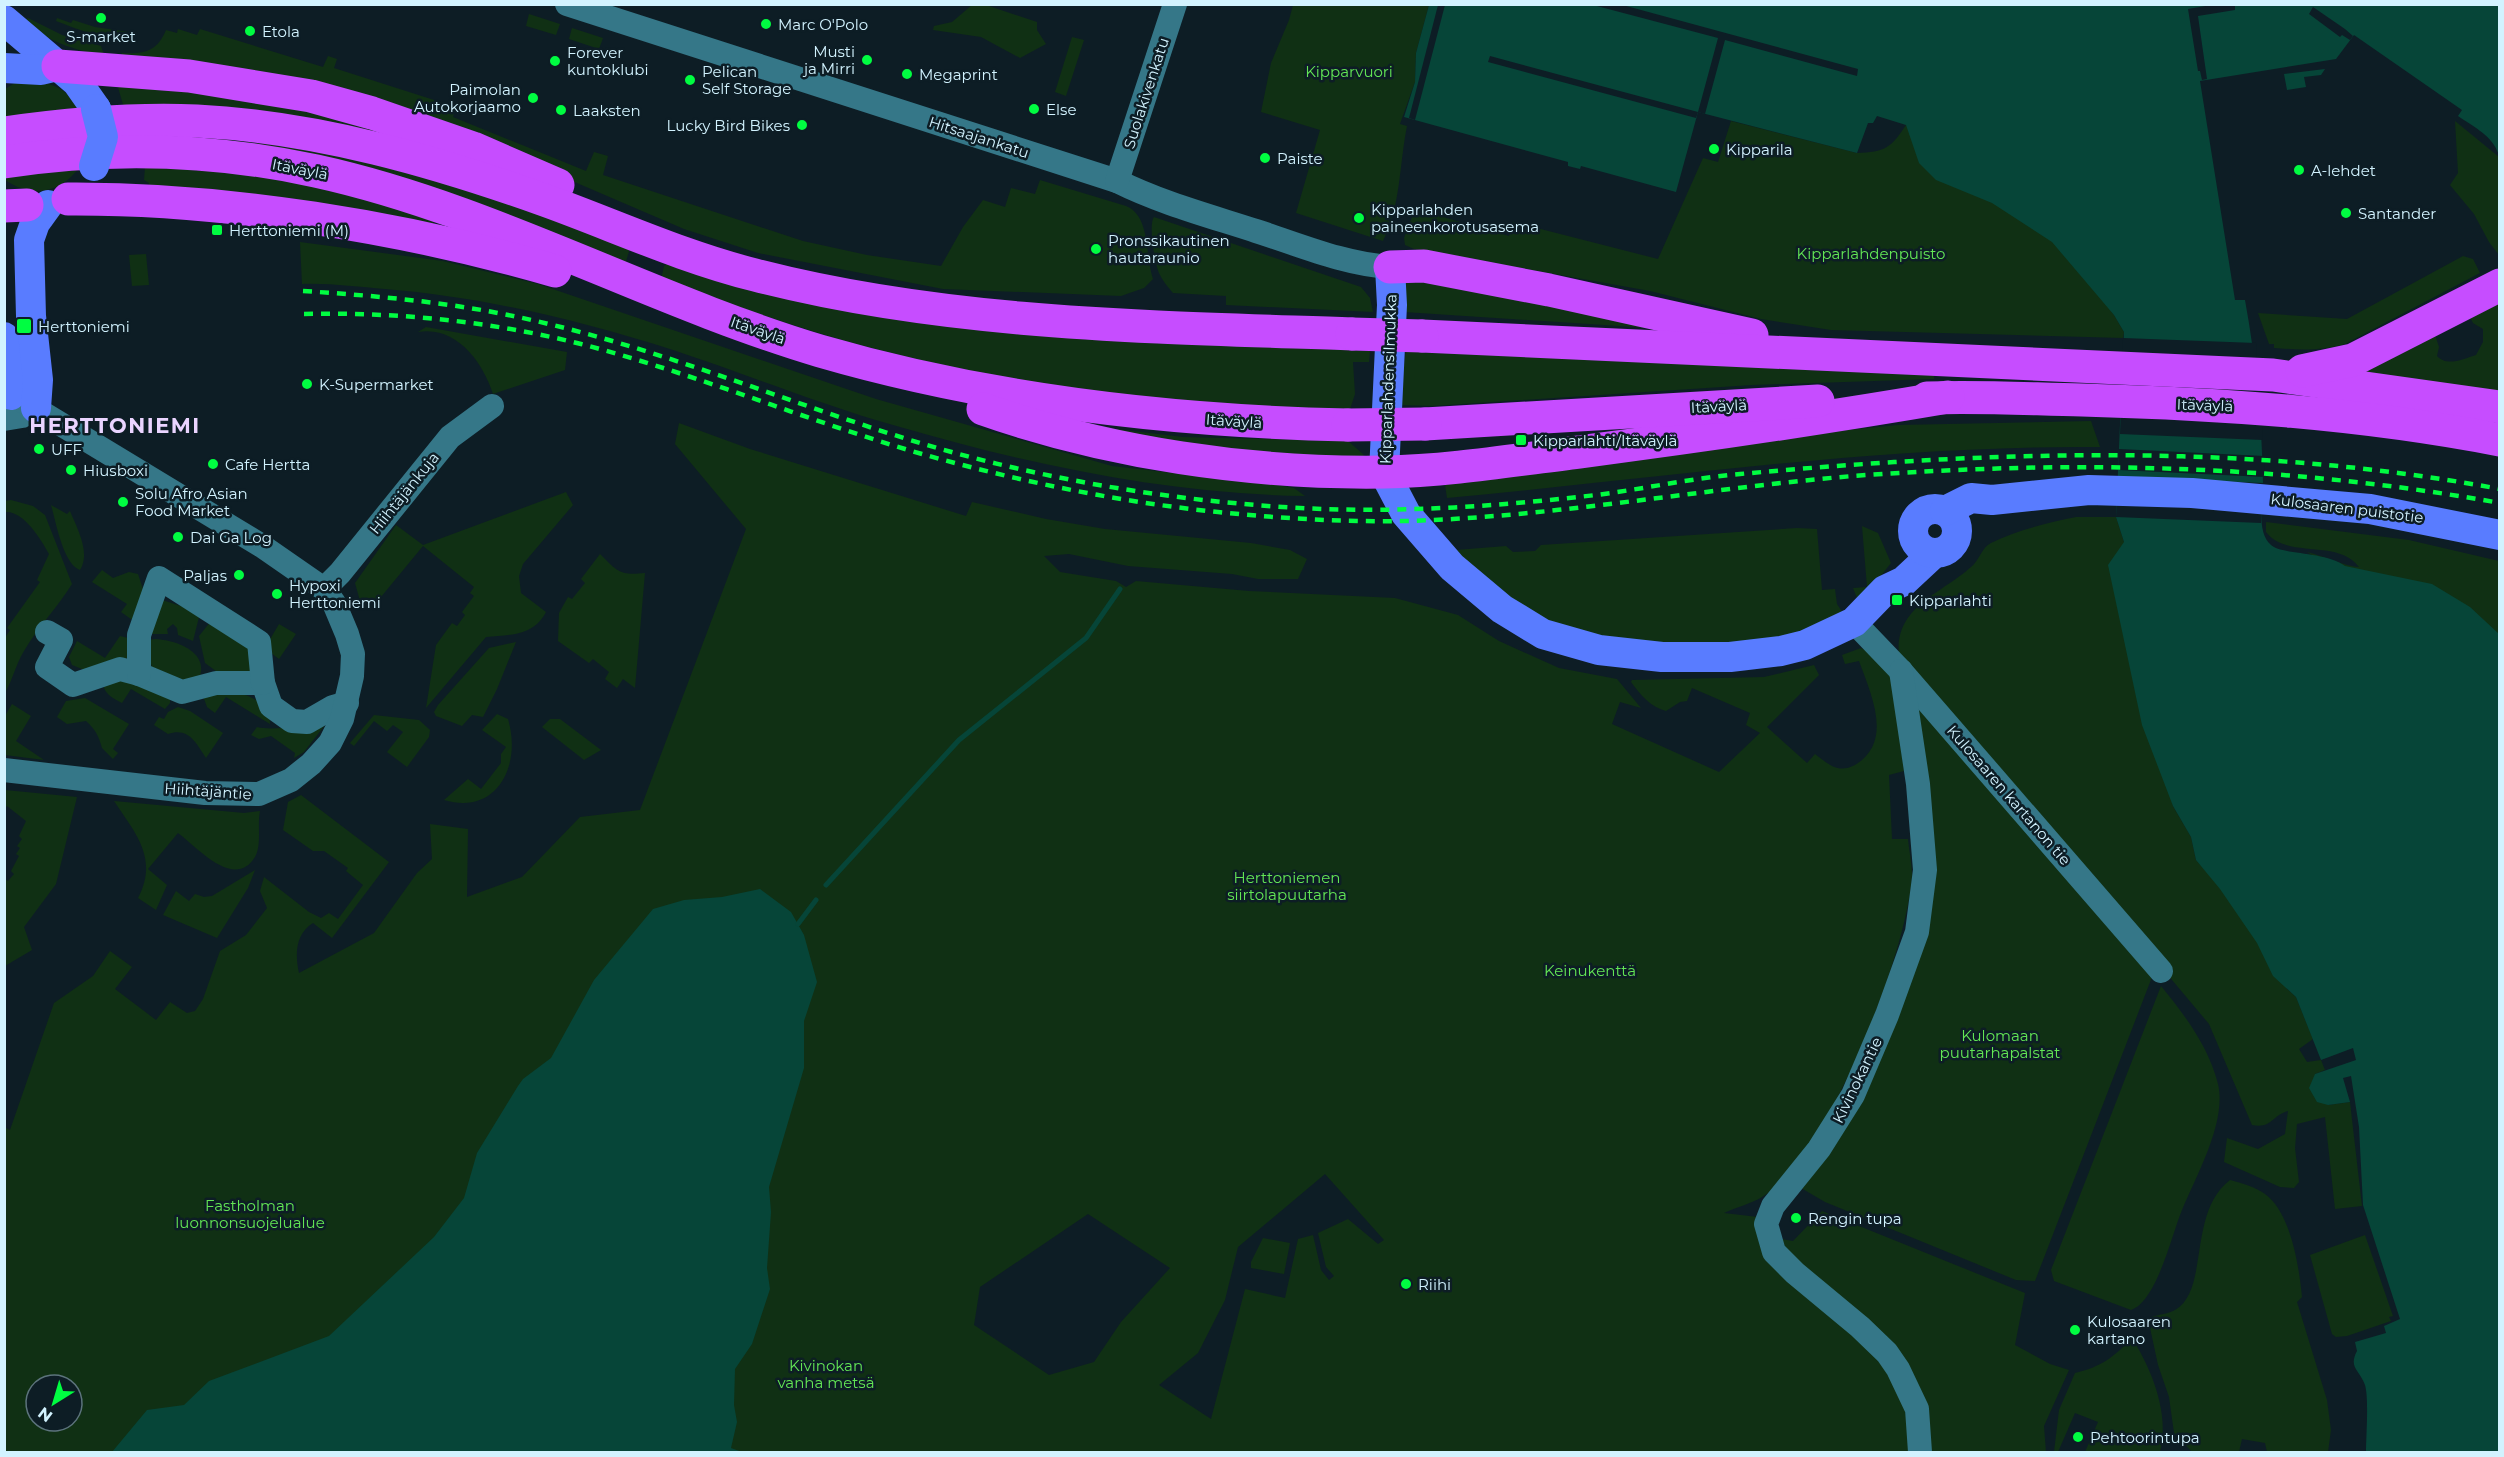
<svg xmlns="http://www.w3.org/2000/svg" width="2504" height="1457" font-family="Montserrat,sans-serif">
	<rect width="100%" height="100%" fill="#0d1d25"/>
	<!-- green -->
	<g fill="#103014" fill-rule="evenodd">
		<polygon points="972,5 986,5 1037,22 1037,30 1046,44 1020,58 981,37 933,30 934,26 952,22"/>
		<path d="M1293 5H1429L1416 53 1415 82 1400 124 1407 126C1399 166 1401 205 1383 241L1296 213 1320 130 1261 112 1271 63 1289 20Z"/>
		<polygon points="529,14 560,24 556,35 526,26"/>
		<path d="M28 18 62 35 101 46 104 55C71 50 50 41 23 22Z"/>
		<path d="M57 18 71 23 73 20 95 27 136 33V36C113 45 78 29 56 21Z"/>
		<polygon points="572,28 603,38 599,49 569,39"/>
		<path d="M178 29 197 35 200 29 323 67 328 56 337 59 334 68 456 107 453 117 586 171 594 152 608 156 603 175 803 241 867 255 941 266 963 227 983 200 1005 207 1011 188 1035 194 1040 180 1126 206C1151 216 1145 256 1153 279L1144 288 1121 296 943 289 758 253 684 229 521 159 121 56 122 53C144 54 157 52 166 30L177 33Z"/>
		<polygon points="1072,37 1084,40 1066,96 1055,92"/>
		<path d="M18 81C51 83 61 82 81 111L5 120V89Z"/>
		<polygon points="117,84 211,94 310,109 475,157 124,108"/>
		<path d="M1731 121 1857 153C1885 152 1891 148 1906 125L1980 132 2114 315 2124 332 2123 338 1831 330 1761 319 1650 291 1414 249 1405 245 1404 238 1415 209 1509 236 1513 222 1658 259 1703 158 1718 162Z"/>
		<polygon points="2455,121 2499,157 2499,255 2489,242 2474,214 2450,185 2458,173"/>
		<polygon points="193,137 312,148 482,193 630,248 625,265 192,140"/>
		<path d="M80 166C61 194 32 198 5 180L4 175Z"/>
		<polygon points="145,167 247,170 436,217 431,228 148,191 149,183 144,180"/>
		<path d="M1154 217 1361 287 1370 298 1373 312 1226 305V296L1173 293C1168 287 1162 280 1159 273 1155 263 1148 225 1154 217Z"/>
		<path d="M300 242 443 261 538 284 876 399 1112 466 1270 484 1294 488 1305 496C1167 494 1026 464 893 425 819 404 746 374 673 350 579 320 483 297 385 289 358 287 330 283 302 284Z"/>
		<polygon points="146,254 149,285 132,286 129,255"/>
		<path d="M2463 256 2473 259 2480 273 2345 344C2321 351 2299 350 2274 348V344H2269L2258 313 2347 319Z"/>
		<path d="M670 262 802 302 905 321 1370 351 1369 362H1353L1355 394 1350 409C1202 412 1047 391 904 356 821 337 742 308 661 280L664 266Z"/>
		<polygon points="1414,275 1665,329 1404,312 1406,283"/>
		<path d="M2499 303V396L2355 372 2435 335 2439 347 2437 356C2447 367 2463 359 2476 355L2483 342V329L2473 323 2468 313Z"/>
		<path d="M426 327 567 352 565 370 493 394C483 362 456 325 418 332Z"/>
		<polygon points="1406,349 1934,375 1934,379 1752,385 1432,406 1399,405"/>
		<path d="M2091 421 2100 447C1882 445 1664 478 1447 498L1445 485 1510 471 1729 442 1898 425Z"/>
		<path d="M679 423 750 449 966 516 972 502 1046 519 1105 529 1251 543 1290 550 1307 559 1298 579H1258L1232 574 1128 566 1069 554 1044 556 1060 572 1116 581 1126 587 1136 581 1249 591 1395 598 1458 615 1499 641 1559 668 1617 679 1641 708 1620 702 1612 724 1719 772 1760 733 1746 725 1750 713 1692 688 1687 701 1680 702 1666 711C1650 707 1640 694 1631 682L1632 680 1764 677 1814 665 1819 675 1767 727 1807 763 1815 754C1828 764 1838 774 1855 765 1894 742 1871 694 1859 661L1845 664 1842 655 1861 648 1873 654 1891 673 1904 771 1889 775 1892 839H1908C1909 850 1912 864 1912 875 1908 951 1828 1157 1762 1197 1751 1204 1736 1207 1724 1213L1758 1217V1235L1793 1241 1822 1211 2025 1293 2015 1345 2050 1364 2069 1370 2044 1426 2046 1452H5L4 1127 10 1130 54 1003 93 976 110 951 132 967 115 989 156 1020 170 1002 187 1013 195 1011 203 999 220 951 246 935 267 908 260 891 264 877 309 912 321 918 329 913 338 919 363 885 346 871 348 868 324 851H313L283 830 288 802 301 795 389 862 332 938 313 923C295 934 295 955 299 973L374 933 417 873 432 859 430 824 468 829 467 897 522 877 580 817 640 810 746 529 675 444ZM1325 1174 1384 1240 1378 1244 1348 1219 1318 1233 1326 1267 1334 1276 1329 1280 1321 1270 1313 1235 1298 1239 1285 1298 1245 1289 1211 1419 1159 1385 1198 1353 1225 1300 1238 1247ZM1088 1214 1170 1268 1121 1322 1094 1362 1049 1375 974 1325 980 1287ZM36 1385H72V1421H36Z"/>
		<polygon points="1074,424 1183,437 1348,441 1364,455 1361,461 1297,462"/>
		<path d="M566 492 573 505 523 564 519 576 521 593 546 612C534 636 509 635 486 637L426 708 436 645 452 623 457 626 465 615 462 612 474 596 470 593 474 587 423 546 376 603 362 608 355 583 396 525 423 545Z"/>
		<path d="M11 500 33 506 45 515 72 584C57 608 38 627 24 651 15 666 13 679 5 693V638L10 630 7 628 40 582 37 580 49 554C41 539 23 510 5 512V501Z"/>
		<path d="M51 505 67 514 70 511C77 528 91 553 80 570 63 564 56 522 51 505Z"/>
		<path d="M2076 517H2116L2124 542 2173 806 2191 837 2196 860 2298 968 2286 988 2296 997 2313 1039 2299 1049 2307 1062 2321 1060 2325 1070 2315 1074 2328 1105 2350 1102 2362 1206 2335 1209 2325 1117 2297 1124 2295 1148 2299 1182 2294 1188 2280 1187 2224 1162 2227 1138 2258 1149 2285 1134 2288 1111C2272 1115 2272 1129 2252 1125L2209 1024 1899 655C1894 607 1941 594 1971 567 1979 561 1982 547 1991 543 2018 530 2047 523 2076 517Z"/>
		<path d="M2266 522 2409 540 2499 561V676L2307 552C2324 556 2343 566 2359 567 2337 538 2288 560 2266 532Z"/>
		<polygon points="1862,526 1878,533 1891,563 1859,603 1853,588 1867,587"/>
		<polygon points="1797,528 1817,529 1822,590 1835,589 1837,604 1845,616 1772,641 1686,647 1605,638 1543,620 1475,573 1456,550 1506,546 1513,552 1535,551 1541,545"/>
		<path d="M600 554C617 571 620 576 645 573L635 688 623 679 617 688 605 679 609 672 593 659 589 663 558 641 559 613 568 597 572 599 585 583 581 579Z"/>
		<polygon points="102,570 113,578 129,572 138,574 145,595 138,624 121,612 127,604 92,582"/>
		<polygon points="162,600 190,609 199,617 193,641 178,635 177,628 173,624 167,629 168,634 149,634"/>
		<polygon points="211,621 248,641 258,674 224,677 205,663 199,636"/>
		<polygon points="279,624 296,634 279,659 271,653 269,641"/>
		<polygon points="120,636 128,638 129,657 92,673 72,665 69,657 77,641 105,658"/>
		<path d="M156 639C181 641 214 655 196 685L152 667 146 649 148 640Z"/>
		<polygon points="516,642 497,689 483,717 472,715 462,726 436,716 434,712 438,705 489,648"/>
		<path d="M122 678 170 699V703L165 709 131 689 122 703C113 698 105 695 103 684Z"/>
		<polygon points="1911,688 2152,977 2035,1281 2016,1280 1825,1202 1801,1188 1922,952"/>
		<path d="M223 689C242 693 270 699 270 724L226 697 215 713 207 707 203 696Z"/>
		<path d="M85 698 129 724 113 749 118 753 113 759 102 748C99 737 96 730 86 721L67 724 57 717 66 701Z"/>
		<polygon points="12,704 31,716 16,741 44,760 5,755 5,716"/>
		<path d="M178 707 190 711 223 733 206 758C196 743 189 727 168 734L154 725 159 717 164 719 168 712Z"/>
		<path d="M497 714 508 719C522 765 497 816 444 800L468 779 481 789 501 763V754L506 747 482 730Z"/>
		<polygon points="374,715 419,720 430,730 429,737 407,767 387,752 403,732 393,725 387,731 374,721 354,746 350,743"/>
		<polygon points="550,719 560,719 601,750 584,760 542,727"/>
		<path d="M325 725 304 752 294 758 295 753 271 736 259 739 251 735 257 727C271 731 307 725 325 725Z"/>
		<polygon points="5,790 77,797 56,884 24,927 32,950 5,966 5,879 8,881 14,874 11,871 19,856 16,854 20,848 17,846 22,839 19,836 26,821 7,806 5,809"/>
		<path d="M114 801 244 813 260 811C257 825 262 844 255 857 234 891 196 846 178 833L148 869 167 885 156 910 138 898C159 858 135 833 114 801Z"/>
		<polygon points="255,870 248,888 217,938 163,915 176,891 189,901 195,894 204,897 212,896"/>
		<path d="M2161 986C2184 1014 2209 1047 2218 1084 2227 1122 2196 1176 2182 1210 2172 1234 2157 1301 2131 1310L2054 1281 2051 1270Z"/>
		<path d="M2230 1180C2242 1183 2255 1187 2265 1194 2291 1213 2299 1266 2302 1297L2297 1302 2327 1400 2331 1430 2328 1452H2267L2265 1443 2242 1439 2239 1452H2192L2174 1433 2169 1397 2158 1365 2149 1323 2152 1317C2159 1314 2169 1314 2175 1310 2210 1290 2187 1213 2230 1180Z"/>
		<polygon points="2365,1235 2393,1316 2389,1317 2391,1321 2347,1336 2336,1337 2332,1334 2310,1255"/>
		<polygon points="1263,1238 1290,1243 1284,1274 1251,1268 1251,1262"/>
		<path d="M2132 1338C2152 1370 2170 1414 2160 1452H2085L2098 1422 2075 1413 2058 1452H2054L2059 1410 2075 1373C2101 1367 2114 1357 2132 1338Z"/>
	</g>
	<!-- water -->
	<g fill="#064538">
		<path d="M1429 5H2499V155C2492 135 2475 128 2458 116L2462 110 2354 35 2336 59 2200 81 2235 300H2245C2256 360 2262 423 2263 484 2263 502 2256 532 2271 545 2282 555 2324 551 2345 566L2432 584 2470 607 2499 634V1452H2366C2366 1437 2369 1398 2365 1385 2360 1370 2348 1368 2357 1351L2355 1342 2386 1333 2384 1326 2400 1319 2363 1205 2359 1127 2351 1076 2343 1078 2350 1102 2328 1105 2317 1102 2309 1088 2315 1074 2356 1060 2353 1048 2321 1060 2296 997 2273 976 2257 943 2220 889 2196 860 2191 837 2173 806 2142 725 2108 565 2124 542 2116 517 2124 332 2114 315 2052 242 1992 203 1936 180 1919 163 1906 125 1877 116 1873 123H1868L1857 153 1698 112 1676 192 1581 166 1580 169 1568 166V162L1404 117 1415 82 1416 53Z"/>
		<polygon points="2325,69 2321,75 2304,77 2306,87 2287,90 2284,74"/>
		<polygon points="760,889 791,912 804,935 817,982 804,1021 804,1068 769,1187 771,1212 767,1268 770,1289 752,1344 735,1369 734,1405 737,1422 731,1448 742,1452 112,1452 147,1410 184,1405 209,1381 329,1336 434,1237 464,1198 477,1153 518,1086 523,1079 551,1058 594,980 653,909 684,900 722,897"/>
	</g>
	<!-- pier -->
	<g fill="#0d1d25">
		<polygon points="1619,4 1858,69 1857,76 1725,40 1705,114 1698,112 1696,118 1488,62 1490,56 1698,112 1718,38 1593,5"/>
		<polygon points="2217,4 2235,5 2235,10 2198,16 2207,79 2202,80 2200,71 2198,71 2188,9"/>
		<polygon points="1438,5 1445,5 1415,120 1409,118"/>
		<polygon points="2313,7 2345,29 2353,36 2350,40 2342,35 2340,37 2309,14"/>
		<polygon points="2123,338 2256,343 2263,440 2120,434"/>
		<polygon points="2119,449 2264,456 2265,477 2118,470"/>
		<polygon points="2118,477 2263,483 2261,523 2116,517"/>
	</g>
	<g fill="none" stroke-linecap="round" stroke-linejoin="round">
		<!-- stream -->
		<g stroke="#064538" stroke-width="5">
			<polyline points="826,885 959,740 1086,638 1120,589"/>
			<polyline points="798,924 816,900"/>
		</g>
		<!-- minor -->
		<g stroke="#357788" stroke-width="24">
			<path d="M567 4 1117 181C1161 203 1210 216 1256 231 1300 245 1344 264 1390 267"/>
			<polyline points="1117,181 1175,4"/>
			<polyline points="4,419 22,416 36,408"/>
			<polyline points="324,589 340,573 450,437 492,406"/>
			<polyline points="1854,622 1901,671 2161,971"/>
			<polyline points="47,632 61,640 47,667 73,685 120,669 139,674 182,692 216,683 263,683 271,706 292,721 307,722 333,707 347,703"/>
			<polyline points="1901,671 1918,784 1925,870 1917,932 1887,1015 1853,1095 1819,1149 1773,1206 1766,1224 1774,1252 1795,1273 1860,1327 1887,1353 1898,1369 1917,1409 1920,1452"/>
			<polyline points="139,674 139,635 159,578 259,642 263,683"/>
			<polyline points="4,770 205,793 259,794 291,780 311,764 330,743 342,719 352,676 353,654 347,634 334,603 324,589 262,546 21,400"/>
		</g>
		<!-- major -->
		<g stroke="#597cff" stroke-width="30">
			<polyline points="4,20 77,82 96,109"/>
			<polyline points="4,68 41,70 58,66"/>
			<polyline points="1390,267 1392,305 1384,472 1406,514 1452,567 1502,609 1543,634 1599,650 1662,657 1730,657 1781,651 1805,645 1854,622 1885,590 1904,581 1933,554"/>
			<polyline points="4,337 11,395"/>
			<polyline points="36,408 38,380 31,316 29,240 35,223 48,205"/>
			<circle cx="1935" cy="531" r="22"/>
			<polyline points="1945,511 1971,498 1992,500 2089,490 2192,493 2370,509 2500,535"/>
		</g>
		<!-- highway -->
		<g stroke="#c64dff" stroke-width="33">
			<polyline points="58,66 189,76 311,96 372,113 473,148 558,185"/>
			<path d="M4 133C67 124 134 118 197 121 317 127 435 161 547 201 616 226 683 257 755 275 948 325 1153 327 1352 334"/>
			<path d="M4 162C107 146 214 149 316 171 490 209 649 300 820 351 992 401 1169 421 1348 425"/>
			<path d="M68 199C225 198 404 227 555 271"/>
			<polyline points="4,206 27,205"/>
			<polyline points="1390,267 1424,266 1549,290 1752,335"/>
			<polyline points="1422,336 2273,375 2500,407"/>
			<polyline points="2302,371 2353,360 2500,285"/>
			<path d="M1927 398C1978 396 2030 399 2082 400 2224 404 2360 413 2500 440"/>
			<path d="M983 409C1108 453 1252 474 1384 472 1449 471 1514 460 1579 452 1702 436 1825 418 1948 397"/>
			<polyline points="1425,424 1818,401"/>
		</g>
		<!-- rail -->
		<g stroke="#00fd41" stroke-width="4.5" stroke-dasharray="9 8" stroke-linecap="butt">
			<path d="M303 291C381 296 459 303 536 321 667 351 791 404 920 443 1038 478 1160 499 1283 507 1388 514 1492 507 1596 495 1644 489 1692 478 1740 474 1993 451 2249 442 2500 489"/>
			<path d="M304 314C397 312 490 321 581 344 697 374 807 421 922 454 1018 481 1118 502 1218 512 1296 520 1374 524 1453 519 1587 511 1719 487 1853 476 2073 460 2282 464 2500 503"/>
		</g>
		<!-- major-bridge -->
		<polyline stroke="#597cff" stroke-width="30" points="94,166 103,137 96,109"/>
		<!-- highway-bridge -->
		<g stroke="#c64dff" stroke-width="33">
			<polyline points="1352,334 1422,336"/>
			<polyline points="1348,425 1425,424"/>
		</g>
	</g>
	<!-- markers -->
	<g fill="#00fd41" stroke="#0d1d25" stroke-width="2">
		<circle cx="101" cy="18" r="6"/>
		<circle cx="766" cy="24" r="6"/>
		<circle cx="250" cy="31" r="6"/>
		<circle cx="867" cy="60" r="6"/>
		<circle cx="555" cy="61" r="6"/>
		<circle cx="907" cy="74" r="6"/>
		<circle cx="690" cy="80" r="6"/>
		<circle cx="533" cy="98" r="6"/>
		<circle cx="1034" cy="109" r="6"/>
		<circle cx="561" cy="110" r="6"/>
		<circle cx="802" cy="125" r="6"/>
		<circle cx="1714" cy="149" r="6"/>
		<circle cx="1265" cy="158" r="6"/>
		<circle cx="2299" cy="170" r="6"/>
		<circle cx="2346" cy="213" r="6"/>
		<circle cx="1359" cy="218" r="6"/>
		<rect x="211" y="224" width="12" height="12" rx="3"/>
		<circle cx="1096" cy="249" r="6"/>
		<rect x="16" y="318" width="16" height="16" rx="3"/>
		<circle cx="307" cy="384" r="6"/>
		<rect x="1515" y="434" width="12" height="12" rx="3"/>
		<circle cx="39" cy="449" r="6"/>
		<circle cx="213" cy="464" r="6"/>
		<circle cx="71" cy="470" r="6"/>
		<circle cx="123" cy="502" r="6"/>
		<circle cx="178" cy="537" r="6"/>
		<circle cx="239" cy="575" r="6"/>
		<circle cx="277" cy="594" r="6"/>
		<rect x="1891" y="594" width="12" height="12" rx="3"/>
		<circle cx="1796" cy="1218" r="6"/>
		<circle cx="1406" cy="1284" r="6"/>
		<circle cx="2075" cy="1330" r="6"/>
		<circle cx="2078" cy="1437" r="6"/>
	</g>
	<g text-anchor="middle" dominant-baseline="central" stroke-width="5" stroke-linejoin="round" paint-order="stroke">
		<!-- poi labels -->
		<g font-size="15" fill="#d2f3ff" stroke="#0d1d25" text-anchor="start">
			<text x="778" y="24">Marc O'Polo</text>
			<text x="262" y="31">Etola</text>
			<text x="101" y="36" text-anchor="middle">S-market</text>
			<text x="855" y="51" text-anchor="end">Musti<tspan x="855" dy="17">ja Mirri</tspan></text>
			<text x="567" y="52">Forever<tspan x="567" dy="17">kuntoklubi</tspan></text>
			<text x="702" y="71">Pelican<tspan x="702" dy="17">Self Storage</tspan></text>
			<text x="919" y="74">Megaprint</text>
			<text x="521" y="89" text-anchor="end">Paimolan<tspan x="521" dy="17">Autokorjaamo</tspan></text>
			<text x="1046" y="109">Else</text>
			<text x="573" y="110">Laaksten</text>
			<text x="790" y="125" text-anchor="end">Lucky Bird Bikes</text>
			<text x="1726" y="149">Kipparila</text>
			<text x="1277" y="158">Paiste</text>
			<text x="2311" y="170">A-lehdet</text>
			<text x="1371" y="209">Kipparlahden<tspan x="1371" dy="17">paineenkorotusasema</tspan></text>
			<text x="2358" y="213">Santander</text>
			<text x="229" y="230">Herttoniemi (M)</text>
			<text x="1108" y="240">Pronssikautinen<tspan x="1108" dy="17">hautaraunio</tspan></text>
			<text x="38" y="326">Herttoniemi</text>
			<text x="319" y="384">K-Supermarket</text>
			<text x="1533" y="440">Kipparlahti/Itäväylä</text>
			<text x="51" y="449">UFF</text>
			<text x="225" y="464">Cafe Hertta</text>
			<text x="83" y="470">Hiusboxi</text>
			<text x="135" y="493">Solu Afro Asian<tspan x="135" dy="17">Food Market</tspan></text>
			<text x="190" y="537">Dai Ga Log</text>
			<text x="227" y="575" text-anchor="end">Paljas</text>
			<text x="289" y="585">Hypoxi<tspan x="289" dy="17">Herttoniemi</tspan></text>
			<text x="1909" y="600">Kipparlahti</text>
			<text x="1808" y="1218">Rengin tupa</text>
			<text x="1418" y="1284">Riihi</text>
			<text x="2087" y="1321">Kulosaaren<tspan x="2087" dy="17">kartano</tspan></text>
			<text x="2090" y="1437">Pehtoorintupa</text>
		</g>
		<!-- park labels -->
		<g font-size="15" fill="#63e755" stroke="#0d1d25">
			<text x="1349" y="71">Kipparvuori</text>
			<text x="1871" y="253">Kipparlahdenpuisto</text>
			<text x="1287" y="877">Herttoniemen<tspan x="1287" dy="17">siirtolapuutarha</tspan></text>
			<text x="1590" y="970">Keinukenttä</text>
			<text x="2000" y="1035">Kulomaan<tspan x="2000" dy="17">puutarhapalstat</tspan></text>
			<text x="250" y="1205">Fastholman<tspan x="250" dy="17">luonnonsuojelualue</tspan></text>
			<text x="826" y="1365">Kivinokan<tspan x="826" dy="17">vanha metsä</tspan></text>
		</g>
		<!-- street labels -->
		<g font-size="15" fill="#d2f3ff" stroke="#0d1d25">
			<text transform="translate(1146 93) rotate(-72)">Suolakivenkatu</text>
			<text transform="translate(979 137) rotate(18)">Hitsaajankatu</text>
			<text transform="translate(300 169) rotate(11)">Itäväylä</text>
			<text transform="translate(758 330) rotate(19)">Itäväylä</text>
			<text transform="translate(1388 379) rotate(-88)">Kipparlahdensilmukka</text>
			<text transform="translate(2205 405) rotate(2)">Itäväylä</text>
			<text transform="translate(1719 406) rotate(-3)">Itäväylä</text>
			<text transform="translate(1234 421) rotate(4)">Itäväylä</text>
			<text transform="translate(404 493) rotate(-51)">Hiihtäjänkuja</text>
			<text transform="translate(2347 508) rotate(7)">Kulosaaren puistotie</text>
			<text transform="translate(208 791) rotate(4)">Hiihtäjäntie</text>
			<text transform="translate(2009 795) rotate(49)">Kulosaaren kartanon tie</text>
			<text transform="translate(1857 1080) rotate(-64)">Kivinokantie</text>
		</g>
		<!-- district labels -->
		<g font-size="21" font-weight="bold" letter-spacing="1.5" fill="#ead4ff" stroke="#0d1d25">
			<text x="115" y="425">HERTTONIEMI</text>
		</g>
	</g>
	<!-- border -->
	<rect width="2504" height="1457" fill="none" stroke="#d2f3ff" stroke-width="12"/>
	<!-- north arrow -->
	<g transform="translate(54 1403) rotate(217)"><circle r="28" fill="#0d1d25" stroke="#5c737c" stroke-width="1.5"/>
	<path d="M0-4.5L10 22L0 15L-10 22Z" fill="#00fd41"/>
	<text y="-9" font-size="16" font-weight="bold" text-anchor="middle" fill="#d2f3ff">N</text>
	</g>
</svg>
